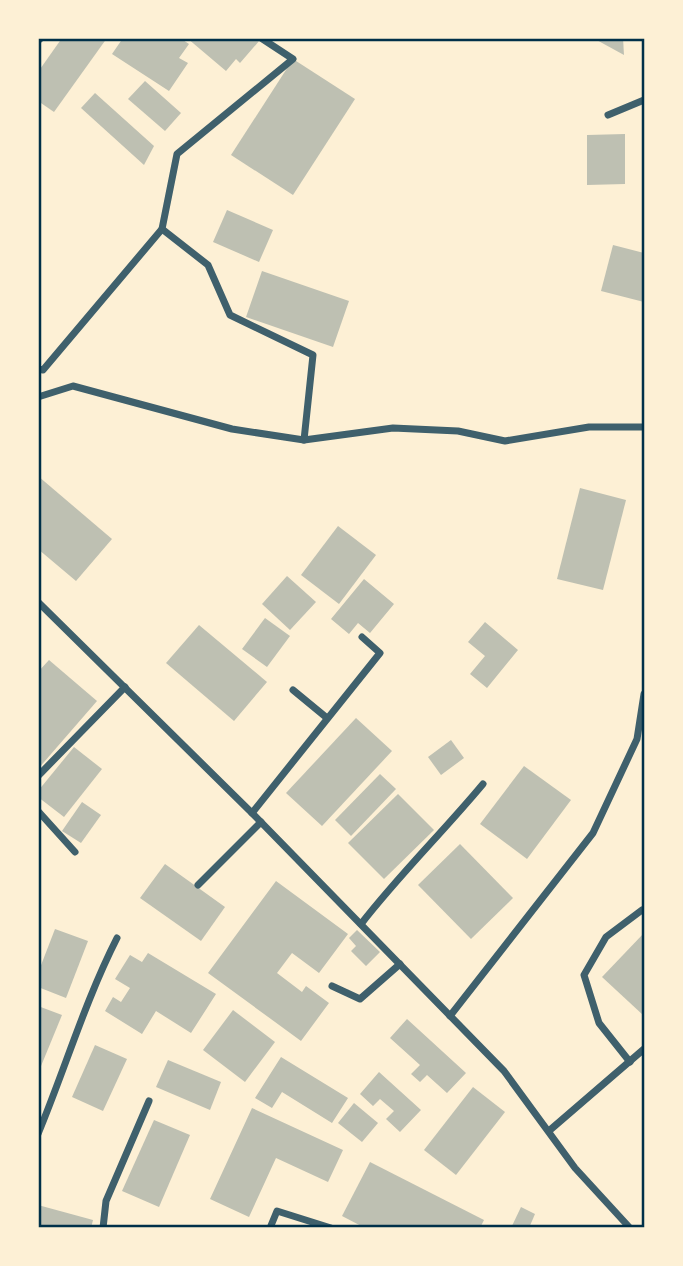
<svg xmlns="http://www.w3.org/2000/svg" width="683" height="1266" font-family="'Space Grotesk',sans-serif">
	<rect width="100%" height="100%" fill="#fdf0d5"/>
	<!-- building -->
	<g fill="#bec0b2">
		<polygon points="62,38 107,38 54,112 38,101 38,72"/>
		<polygon points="123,38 180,38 189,44 179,58 188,63 169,91 112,54"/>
		<polygon points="187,38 259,38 260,40 240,63 236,59 226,71"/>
		<polygon points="593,38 623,38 624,55"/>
		<polygon points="293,59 355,99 293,195 231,155"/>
		<polygon points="145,81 181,113 165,131 128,99"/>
		<polygon points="95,93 154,146 144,165 81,108"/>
		<polygon points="625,134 625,184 587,185 587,135"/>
		<polygon points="227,210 273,230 259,262 213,242"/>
		<polygon points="613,245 644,253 644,302 601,291"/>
		<polygon points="262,271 349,301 333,347 246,317"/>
		<polygon points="38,476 112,539 76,581 38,549"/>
		<polygon points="580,488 626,500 603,590 557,579"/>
		<polygon points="338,526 376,555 339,604 301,575"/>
		<polygon points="287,576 316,602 290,630 262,604"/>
		<polygon points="364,579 394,604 370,633 358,623 349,634 331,619"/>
		<polygon points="265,618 290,636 267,667 242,649"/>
		<polygon points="485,622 518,650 487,688 470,674 485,656 468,642"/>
		<polygon points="199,625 267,682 234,721 166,663"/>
		<polygon points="49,660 97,701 38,769 38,672"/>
		<polygon points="356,718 392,751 322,826 286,793"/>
		<polygon points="451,740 464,758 441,775 428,757"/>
		<polygon points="74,747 102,769 64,817 38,797 38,791"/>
		<polygon points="524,766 571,800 527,859 480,824"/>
		<polygon points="380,774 396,789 351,836 335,820"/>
		<polygon points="398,794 434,830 384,879 348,843"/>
		<polygon points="82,802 101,815 81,843 62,831"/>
		<polygon points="460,844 513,898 471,939 418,885"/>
		<polygon points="165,864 225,907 201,941 140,898"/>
		<polygon points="276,881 348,934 319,973 292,953 277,973 302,992 306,986 329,1003 301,1041 208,973"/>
		<polygon points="55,929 88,941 66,998 38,987 38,973"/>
		<polygon points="357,930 380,952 366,966 351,951 356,946 349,938"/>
		<polygon points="644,933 644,1014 643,1015 602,977"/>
		<polygon points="148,953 216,994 191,1033 156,1011 142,1034 105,1011 113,997 121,1002 130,988 115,979 130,955 142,962"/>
		<polygon points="38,1006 62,1015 39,1071 38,1071"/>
		<polygon points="233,1010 275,1042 245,1082 203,1050"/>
		<polygon points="407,1019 466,1073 447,1093 427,1075 420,1082 411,1074 420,1065 390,1038"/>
		<polygon points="95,1045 127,1059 103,1111 72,1097"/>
		<polygon points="281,1057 348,1098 332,1123 282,1092 272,1108 255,1098"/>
		<polygon points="168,1060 221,1082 210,1110 156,1087"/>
		<polygon points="379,1072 421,1110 400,1132 386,1119 394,1111 380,1099 373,1106 360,1094"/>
		<polygon points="473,1087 505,1112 456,1175 424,1150"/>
		<polygon points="354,1103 378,1123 362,1142 338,1123"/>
		<polygon points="252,1108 343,1150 328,1182 276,1158 249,1217 210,1199"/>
		<polygon points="154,1120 190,1135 159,1207 122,1191"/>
		<polygon points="370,1162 484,1220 480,1228 365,1228 342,1216"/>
		<polygon points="38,1205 93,1220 91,1228 38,1228"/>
		<polygon points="521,1207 535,1214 529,1228 511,1228"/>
	</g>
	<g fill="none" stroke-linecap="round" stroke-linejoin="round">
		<!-- minor -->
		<g stroke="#3f606c" stroke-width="7">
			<polyline points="39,38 40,39"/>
			<polyline points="608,115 644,100"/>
			<polyline points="162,229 208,265 230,315 313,355 304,440"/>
			<polyline points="38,369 43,370 162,229 177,154 293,59 261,38"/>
			<polyline points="38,397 73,386 232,429 304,440 393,428 458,431 505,441 589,427 644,427"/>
			<polyline points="38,602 252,813 504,1071 575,1168 630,1228"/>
			<polyline points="293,690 327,718"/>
			<polyline points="38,776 125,687"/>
			<polyline points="38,811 75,852"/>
			<polyline points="252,813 380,653 362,637"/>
			<polyline points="198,885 261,822"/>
			<path d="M361 924C399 875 443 832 483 784"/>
			<polyline points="332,986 360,999 400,964"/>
			<polyline points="450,1016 593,833 637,739 644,694"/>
			<polyline points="630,1062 599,1023 584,975 606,937 642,910"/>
			<polyline points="550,1130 644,1049"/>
			<path d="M38 1134C65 1069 85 1001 117 938"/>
			<polyline points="103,1228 106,1201 149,1101"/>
			<polyline points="270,1228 277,1211 331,1228"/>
		</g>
	</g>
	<!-- border -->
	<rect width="683" height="1266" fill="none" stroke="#fdf0d5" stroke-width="80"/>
	<rect x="40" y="40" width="603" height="1186" fill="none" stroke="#003049" stroke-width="2.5"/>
</svg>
